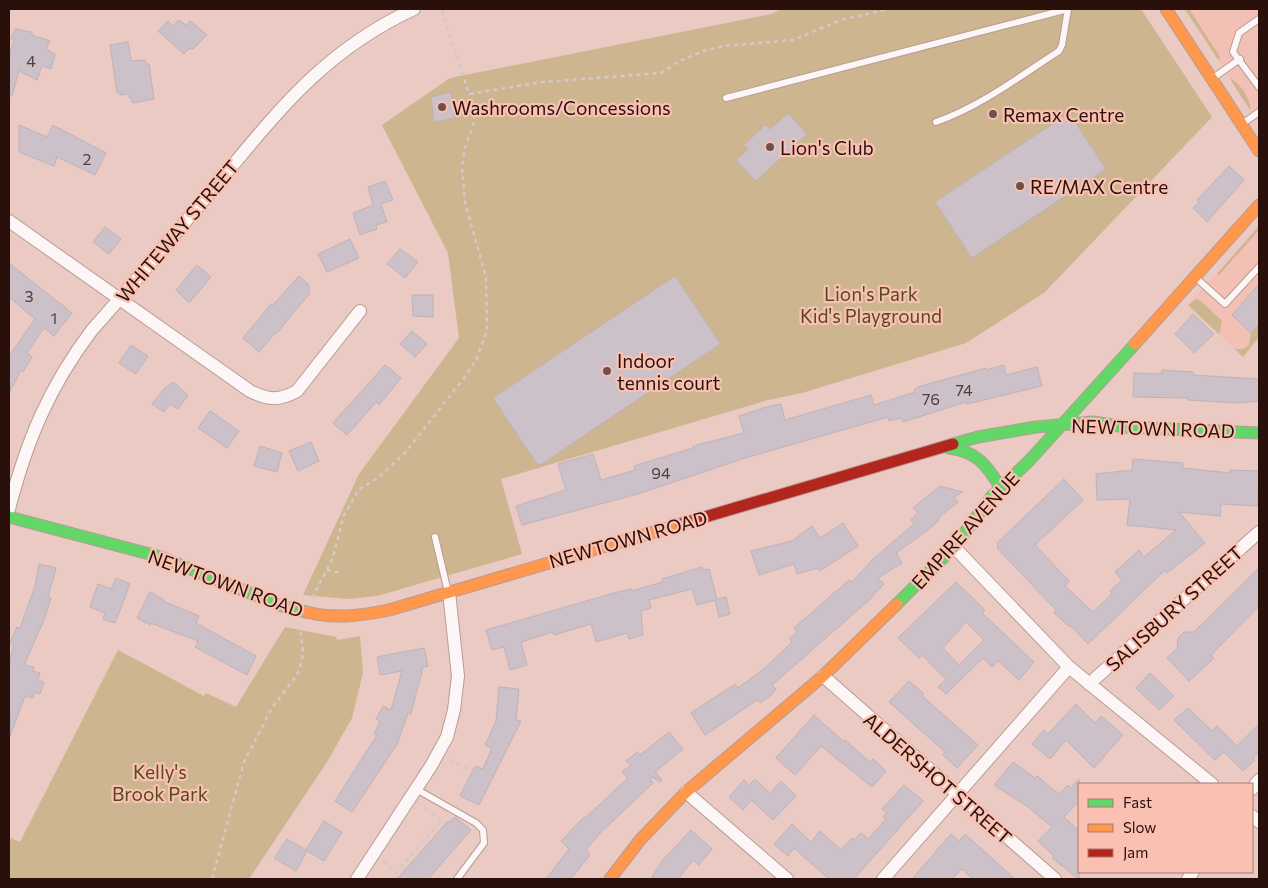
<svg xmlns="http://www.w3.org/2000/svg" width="1268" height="888" font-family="Commissioner,sans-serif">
	<rect width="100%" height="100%" fill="#eacac2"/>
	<!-- built -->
	<g fill="#f2c0b4">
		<polygon points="1185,9 1259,9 1259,124 1219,61"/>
		<polygon points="1259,226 1259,337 1243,357 1188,305"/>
	</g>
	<!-- green -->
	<g fill="#ccb58f">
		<polygon points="782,9 1141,9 1212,117 1045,292 966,343 802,393 768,400 501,479 522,554 377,596 348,599 303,595 359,474 459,338 448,253 382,125 450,78 771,14"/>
		<polygon points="1185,9 1189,9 1220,57 1219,61"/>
		<path d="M1230 79C1239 81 1252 101 1250 110Z"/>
		<polygon points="1259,226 1259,230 1219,275 1217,274"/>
		<polygon points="1196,299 1201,301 1222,321 1219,334 1188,305"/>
		<polygon points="1259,324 1259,337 1243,357 1235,349 1243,349 1249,345 1251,333"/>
		<polygon points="285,627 336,637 337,640 360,636 363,673 352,718 327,762 249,879 9,879 9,843 11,838 20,842 118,650 204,696 206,693 236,707"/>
	</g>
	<!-- building -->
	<g fill="#cdc1c9" stroke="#beb2b9" fill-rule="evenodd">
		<polygon points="179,20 186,25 190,21 207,35 193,49 190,48 184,54 158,31 168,21 173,26"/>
		<polygon points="15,29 32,32 32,35 50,41 46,49 55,54 51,69 42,66 37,80 19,71 12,96 9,96 9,54 14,41 11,38"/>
		<polygon points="128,42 131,61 145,60 146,64 149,64 154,99 133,103 128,94 120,95 120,92 117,93 110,45"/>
		<polygon points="451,92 454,118 434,122 431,97"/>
		<polygon points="788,113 807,134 756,181 736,160 748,149 744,145 765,125 770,129"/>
		<polygon points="1069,113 1106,169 972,258 935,202"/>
		<polygon points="19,125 47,137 53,125 106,153 95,175 57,157 54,166 19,152"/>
		<polygon points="1229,166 1244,180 1207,222 1193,208 1199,202 1197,200"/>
		<polygon points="385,181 393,200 381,204 387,222 376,225 377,229 360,235 353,213 373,205 368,187"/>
		<polygon points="105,227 121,239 109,254 93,242"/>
		<polygon points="350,239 359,258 327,272 318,254"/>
		<polygon points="400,249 418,262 405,278 387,264"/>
		<polygon points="9,263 72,313 54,336 44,328 27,353 32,357 23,372 21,370 9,393 9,356 35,319 9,297"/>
		<polygon points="197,265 211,277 189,303 176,290"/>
		<polygon points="299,276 309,285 309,294 277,333 276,332 259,352 243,338 271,304 273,305"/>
		<polygon points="675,276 720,344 542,464 537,464 493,398"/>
		<polygon points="1259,284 1259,324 1251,333 1232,315"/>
		<polygon points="412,295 433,295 433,317 413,316"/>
		<polygon points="1193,314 1214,334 1194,353 1175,334"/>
		<polygon points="412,331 427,344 415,357 400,344"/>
		<polygon points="131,345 148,356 136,374 119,363"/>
		<polygon points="385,365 401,378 379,405 376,402 347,435 333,423"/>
		<polygon points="1004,365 1006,375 1037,367 1042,386 967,404 966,402 903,422 902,418 889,421 888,417 745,458 638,494 522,525 516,506 566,490 558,464 593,454 601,480 635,470 634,466 693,448 693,446 744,433 739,416 763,408 781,404 785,420 871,395 874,405 915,392 914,390 918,387 986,368 986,370"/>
		<polygon points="1162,370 1193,372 1193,375 1259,379 1259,401 1237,403 1188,400 1188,398 1133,397 1134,373 1162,374"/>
		<polygon points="173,382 188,395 178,409 170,404 164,412 152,404 164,389"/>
		<polygon points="210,411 239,431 227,448 198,428"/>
		<polygon points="311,442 319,461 298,471 289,451"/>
		<polygon points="260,446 282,453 277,472 254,466"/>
		<polygon points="1133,459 1183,463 1183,468 1230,473 1230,470 1259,471 1258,506 1221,504 1220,516 1179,512 1205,543 1167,573 1165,570 1088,644 1071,626 1070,627 1054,613 1056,610 998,549 997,543 1064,479 1083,500 1035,545 1069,581 1065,586 1093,612 1112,594 1110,591 1122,580 1115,572 1139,550 1144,557 1176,530 1127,525 1130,499 1097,500 1096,474 1132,470"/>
		<polygon points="940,486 963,492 954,497 958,502 938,518 939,520 929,529 896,553 902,563 878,578 884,584 868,601 772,685 776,689 771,695 760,703 757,700 705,735 691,713 735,684 738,688 765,668 792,642 789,639 797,632 794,628 849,580 852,582 873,559 914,524 911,520 918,512 913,508"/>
		<polygon points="843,523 858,546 820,571 818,568 797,574 794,564 759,575 751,551 792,541 812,526 820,538"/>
		<polygon points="39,564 56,568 48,597 51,598 44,620 24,665 34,667 33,671 40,673 38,680 44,682 40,694 35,692 33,698 25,696 10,736 9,663 14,645 10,643 17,627 20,628 35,586"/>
		<polygon points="702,567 703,570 709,569 717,599 726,597 730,614 719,617 715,600 697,605 692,589 649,600 651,608 641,611 643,635 629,639 627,633 596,642 591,624 554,635 553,632 521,642 527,665 510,670 504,647 492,650 486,630 614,593 631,589 631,591 663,582 662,579"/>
		<polygon points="1259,568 1259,606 1211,655 1214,658 1189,681 1167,658 1177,648 1178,638 1184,632 1194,632"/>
		<polygon points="116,578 130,584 115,623 103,619 105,613 90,607 98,584 111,589"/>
		<path d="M956 582 985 610 982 613 1034 662 1019 680 998 661 992 667 983 658 946 694 938 687 946 679 922 655 919 658 898 638ZM966 622 984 640 959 665 943 648Z"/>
		<polygon points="150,592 164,600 163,601 199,616 196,623 256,656 247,675 195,647 198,641 151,623 150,625 137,618"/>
		<polygon points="424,648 428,666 423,667 411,714 408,713 397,744 352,812 335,801 377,735 374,734 380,721 376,719 383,706 391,710 402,671 380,675 377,657"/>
		<polygon points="1150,673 1174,696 1159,710 1136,688"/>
		<polygon points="909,681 924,694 922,696 978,745 957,768 943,755 945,752 889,702"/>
		<polygon points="499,687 519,689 516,720 521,721 479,805 460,796 475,766 483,769 492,748 485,745 496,721"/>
		<polygon points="1076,704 1095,723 1101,716 1123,735 1094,768 1066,740 1050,759 1032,744 1044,730 1048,734"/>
		<polygon points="1188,708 1212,731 1217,726 1237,746 1259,724 1259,752 1253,758 1255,760 1243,771 1224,752 1215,760 1174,720"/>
		<polygon points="814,715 844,742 845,740 870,762 873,759 886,771 872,787 821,746 795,775 776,758"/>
		<polygon points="669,732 683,749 655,772 662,780 660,782 652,777 650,779 653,783 600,833 586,850 590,855 571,879 546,879 569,849 561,841 584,817 585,818 628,778 622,772 631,765 626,761 637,752 640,755"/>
		<polygon points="1013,762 1035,778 1037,776 1059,794 1068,785 1071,788 1079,779 1079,801 1064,817 1079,831 1079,879 1052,858 1054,856 1038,841 1052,827 1028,807 994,785"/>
		<polygon points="755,779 770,793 781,781 796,796 773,820 751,800 743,810 729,797 744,780 749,785"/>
		<polygon points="904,785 923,801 854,879 829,879 794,848 788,856 774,844 792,824 811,842 820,831 841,850 852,838 854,840 861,833 868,839 886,819 883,817 887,813 882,809"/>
		<polygon points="455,817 471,830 428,879 397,879 448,821 450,822"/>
		<polygon points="324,821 342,832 324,861 307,851 296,871 274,858 287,839 306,850"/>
		<polygon points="691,830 712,849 699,865 693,860 678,879 651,879 662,861"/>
		<polygon points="951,834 959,841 965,834 1015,879 973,879 962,869 952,879 912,879"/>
	</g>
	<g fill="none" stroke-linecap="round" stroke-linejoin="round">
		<!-- lane casing -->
		<g stroke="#b79c95" stroke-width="8">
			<g id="lane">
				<polyline points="1259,19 1239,33 1233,52 1259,87"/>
				<polyline points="1213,78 1240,59"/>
				<polyline points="726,98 1068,9"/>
				<path d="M936 122C981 106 1019 77 1059 51L1062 45 1068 9"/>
				<polyline points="1242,124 1259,112"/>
				<polyline points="1195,277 1225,304 1259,267"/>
				<polyline points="435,537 448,592"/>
				<polyline points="416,789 476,823 483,830 484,843 457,879"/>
			</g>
		</g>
		<!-- street casing -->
		<g stroke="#b79c95" stroke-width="14">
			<g id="street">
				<path d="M9 221 250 391C268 400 279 401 297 391L360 311"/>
				<path d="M9 509C27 440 49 387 92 330 135 282 176 233 218 183 279 110 325 50 414 9"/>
				<polyline points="954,547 1069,667 1212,784"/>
				<polyline points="823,676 1055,879"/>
				<polyline points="1089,684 1259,532"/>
				<polyline points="1252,789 1259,780"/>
				<polyline points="686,792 787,879"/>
				<polyline points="1252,816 1259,822"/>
				<polyline points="357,879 431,766 447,737 454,710 458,676 449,592"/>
				<polyline points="883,879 1069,667"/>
				<polyline points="1188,879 1193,872"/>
			</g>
		</g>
		<!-- fast casing -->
		<g stroke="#b79c95" stroke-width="13">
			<g id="fast">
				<polyline points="953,444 978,437 1036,427 1093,422 1126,427 1259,433"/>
				<path d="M949 448C976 451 987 465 1000 487"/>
				<polyline points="9,517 161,557 282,606 306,612"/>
				<polyline points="897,604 954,547 992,496 1029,461 1135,344"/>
			</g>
		</g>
		<!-- slow casing -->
		<g stroke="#b79c95" stroke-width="13">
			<g id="slow">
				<polyline points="1166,9 1259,151"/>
				<polyline points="1135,344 1259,205"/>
				<path d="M306 612C335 619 360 616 389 610L681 524"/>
				<polyline points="610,879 640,840 686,792 823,676 897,604"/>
			</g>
		</g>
		<!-- jam casing -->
		<g stroke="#b79c95" stroke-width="13">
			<polyline id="jam" points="681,524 953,444"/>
		</g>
		<!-- path -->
		<g stroke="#d3c9c7" stroke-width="2.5" stroke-dasharray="4 4" stroke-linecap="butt">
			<polyline points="442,11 469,94 543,82 661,73 679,61 706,50 724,46 793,40 841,20 889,9"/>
			<polyline points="1249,57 1259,48"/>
			<polyline points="327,570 336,572 342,571"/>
			<polyline points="312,598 333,558 343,517 359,489 378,478 405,453 464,378 476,360 487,331 486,277 465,203 462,167 465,148 475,120 469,94"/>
			<polyline points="449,761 468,769"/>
			<polyline points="425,808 443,823"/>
			<polyline points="384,861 396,873 440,822"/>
			<polyline points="212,879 244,762 272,708 297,675 301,664 303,653 300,626"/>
		</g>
		<!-- lane -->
		<use href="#lane" stroke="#fcf7f6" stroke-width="6"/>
		<!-- street -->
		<use href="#street" stroke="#fcf7f6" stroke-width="12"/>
		<!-- fast -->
		<use href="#fast" stroke="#63d668" stroke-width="11"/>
		<!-- slow -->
		<use href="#slow" stroke="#ff974d" stroke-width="11"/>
		<!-- jam -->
		<use href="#jam" stroke="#b3261e" stroke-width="11"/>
	</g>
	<!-- markers -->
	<g fill="#6d514a" stroke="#fac0b2" stroke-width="2">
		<circle cx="442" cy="107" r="5"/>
		<circle cx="993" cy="114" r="5"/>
		<circle cx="770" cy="147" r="5"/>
		<circle cx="1020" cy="186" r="5"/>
		<circle cx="607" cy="371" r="5"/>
	</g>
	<g text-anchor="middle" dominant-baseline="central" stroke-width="4.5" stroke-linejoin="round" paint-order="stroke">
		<!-- number labels -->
		<g font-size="16" fill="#533c3a">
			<text x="31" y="60">4</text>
			<text x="87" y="158">2</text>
			<text x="29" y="295">3</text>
			<text x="54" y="317">1</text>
			<text x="964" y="389">74</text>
			<text x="931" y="398">76</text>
			<text x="661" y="472">94</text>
		</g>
		<!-- poi labels -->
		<g font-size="19" fill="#2a100a" stroke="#fac0b2" text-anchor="start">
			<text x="452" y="107">Washrooms/Concessions</text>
			<text x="1003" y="114">Remax Centre</text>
			<text x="780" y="147">Lion's Club</text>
			<text x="1030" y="186">RE/MAX Centre</text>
			<text x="617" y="360">Indoor<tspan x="617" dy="22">tennis court</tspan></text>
		</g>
		<!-- street labels -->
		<g font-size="19" fill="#2a100a" stroke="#fac0b2">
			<text transform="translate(177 231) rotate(-50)">WHITEWAY STREET</text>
			<text transform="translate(1153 428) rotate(2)">NEWTOWN ROAD</text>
			<text transform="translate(965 530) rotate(-48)">EMPIRE AVENUE</text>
			<text transform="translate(628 539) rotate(-16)">NEWTOWN ROAD</text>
			<text transform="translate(226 583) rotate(20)">NEWTOWN ROAD</text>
			<text transform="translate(1174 608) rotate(-42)">SALISBURY STREET</text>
			<text transform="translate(938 778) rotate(41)">ALDERSHOT STREET</text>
		</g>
		<!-- park labels -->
		<g font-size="19" fill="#564a1e" stroke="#fac0b2">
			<text x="871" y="293">Lion's Park<tspan x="871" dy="22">Kid's Playground</tspan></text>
			<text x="160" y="771">Kelly's<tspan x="160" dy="22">Brook Park</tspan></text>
		</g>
	</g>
	<!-- border -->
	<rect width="1268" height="888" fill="none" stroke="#2a100a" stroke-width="20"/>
	<!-- legend -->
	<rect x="1078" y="783" width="175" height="90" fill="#fac0b2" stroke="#a77a6f"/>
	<rect x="1088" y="799" width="25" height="8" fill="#63d668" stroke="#a77a6f"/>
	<text x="1123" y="808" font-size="15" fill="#2a100a">Fast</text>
	<rect x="1088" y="824" width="25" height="8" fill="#ff974d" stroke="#a77a6f"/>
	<text x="1123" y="833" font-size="15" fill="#2a100a">Slow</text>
	<rect x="1088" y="849" width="25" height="8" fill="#b3261e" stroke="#a77a6f"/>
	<text x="1123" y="858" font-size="15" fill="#2a100a">Jam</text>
</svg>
